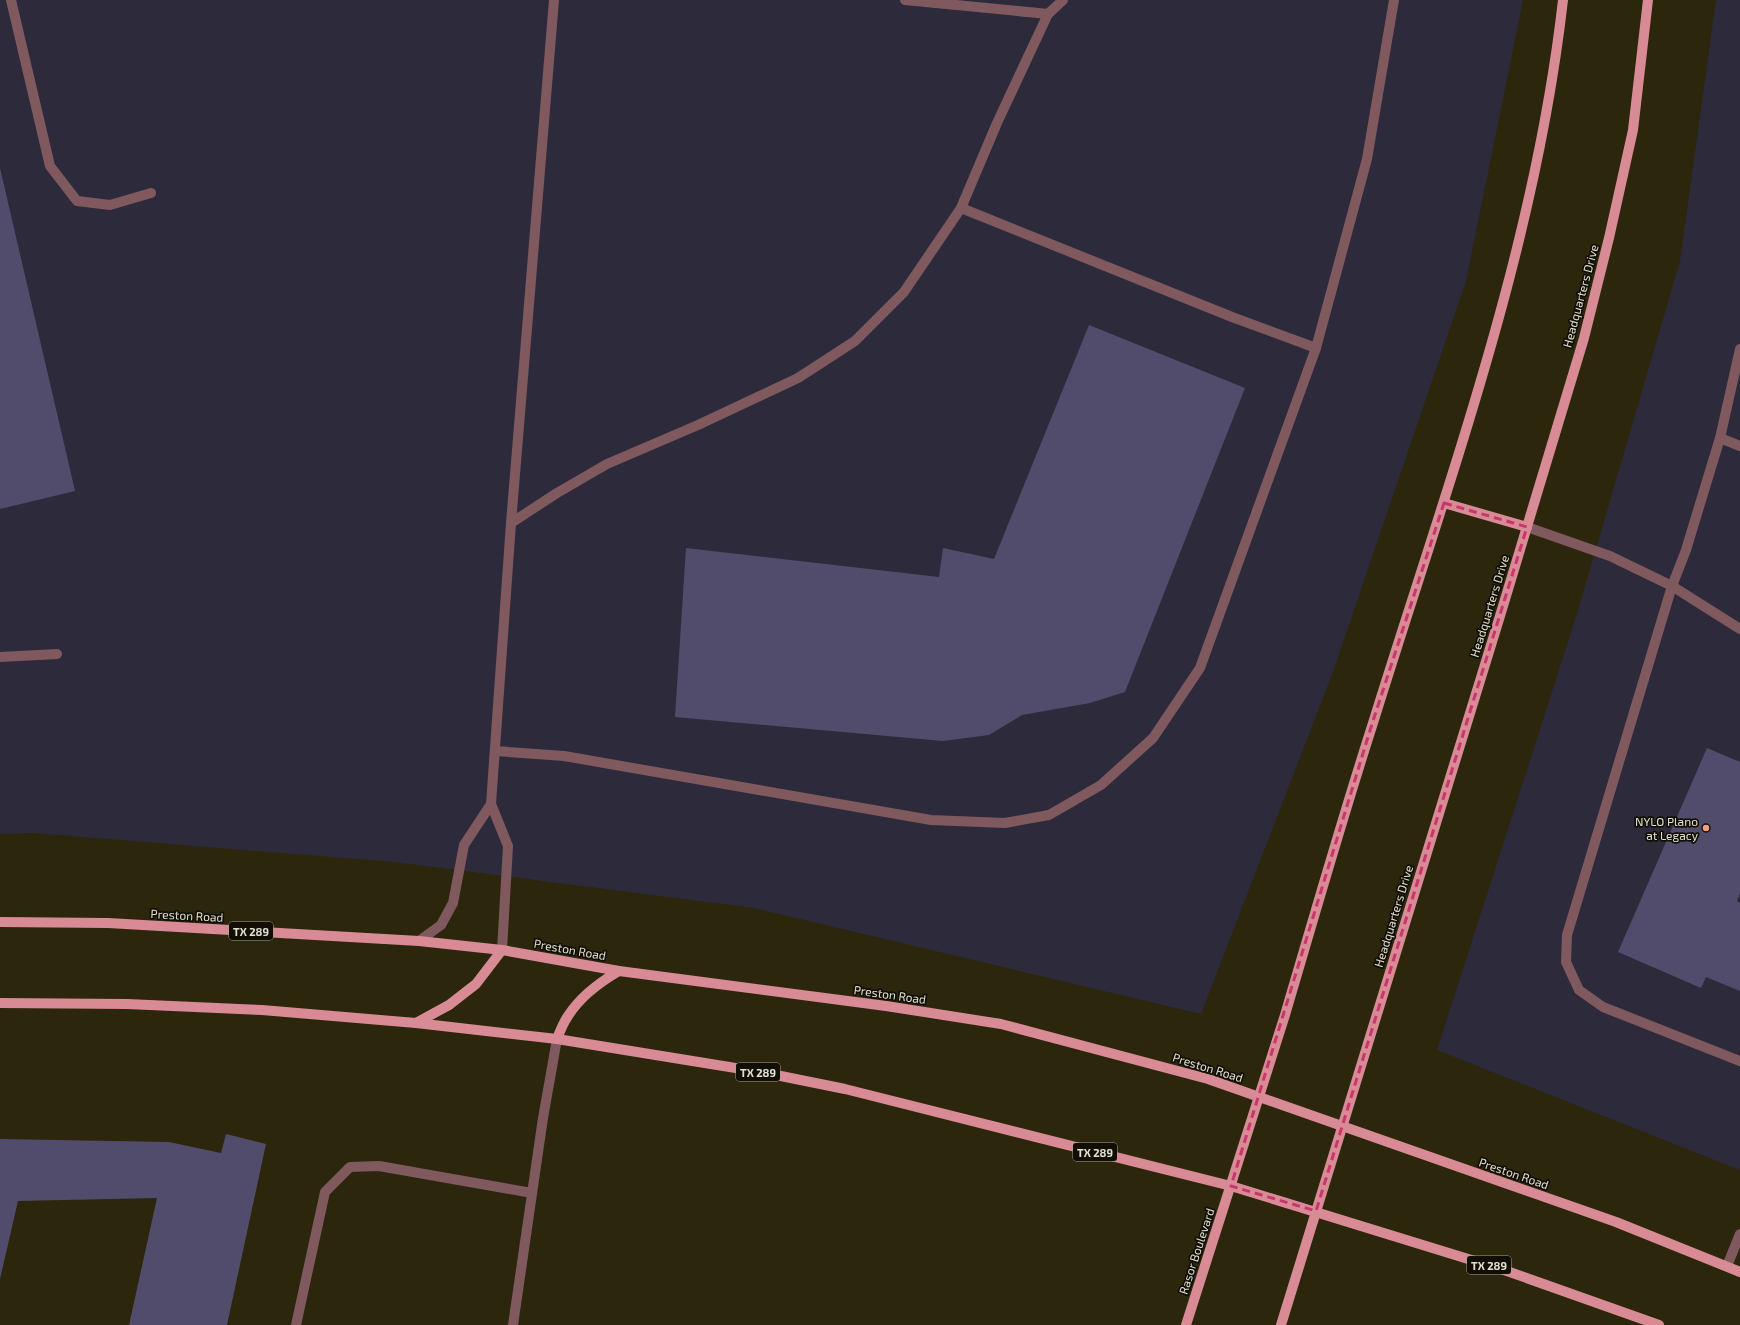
<svg xmlns="http://www.w3.org/2000/svg" width="1740" height="1325" font-family="'Exo 2',sans-serif">
	<rect width="100%" height="100%" fill="#2c260c"/>
	<!-- commercial -->
	<g fill="#2d2b3b">
		<polygon points="0,0 1523,0 1466,281 1333,672 1201,1014 754,908 394,862 34,833 0,834"/>
		<polygon points="1716,0 1740,0 1740,1170 1437,1050 1576,617 1680,261"/>
	</g>
	<!-- building -->
	<g fill="#514c6c">
		<polygon points="0,168 75,491 0,509"/>
		<polygon points="1089,325 1245,388 1125,692 1090,703 1022,715 989,735 943,741 675,717 686,548 939,577 943,548 994,559"/>
		<polygon points="1707,748 1740,762 1740,893 1737,901 1740,903 1740,991 1706,977 1701,988 1618,952"/>
		<polygon points="226,1134 266,1144 227,1325 129,1325 157,1198 18,1201 0,1279 0,1139 169,1142 221,1153"/>
	</g>
	<g fill="none" stroke-linecap="round" stroke-linejoin="round">
		<!-- minor -->
		<g stroke="#7f595e" stroke-width="10">
			<polyline points="11,0 50,166 77,201 110,205 151,193"/>
			<polyline points="905,0 1048,14"/>
			<polyline points="961,208 1232,317 1316,348"/>
			<polyline points="1740,349 1720,438 1686,550 1672,586 1567,935 1566,962 1579,990 1603,1007 1740,1061"/>
			<polyline points="1720,438 1740,446"/>
			<polyline points="511,523 557,493 607,464 698,425 798,378 855,341 904,292 961,208 997,123 1048,14 1063,0"/>
			<polyline points="1527,527 1610,556 1672,586 1740,629"/>
			<polyline points="0,657 57,654"/>
			<polyline points="495,751 564,756 931,820 1005,823 1049,815 1101,785 1153,738 1200,668 1316,348 1367,159 1394,0"/>
			<polyline points="419,941 441,925 453,903 464,845 491,804"/>
			<polyline points="502,950 508,846 491,804 511,523 554,0"/>
			<polyline points="1727,1266 1740,1234"/>
			<polyline points="296,1325 325,1192 350,1167 379,1166 532,1193"/>
			<polyline points="513,1325 543,1118 557,1039"/>
		</g>
		<!-- major -->
		<g stroke="#d98b95" stroke-width="10">
			<polyline points="1444,503 1527,527"/>
			<polyline points="0,922 108,923 419,941 502,950 619,971 886,1006 1001,1024 1208,1079 1616,1222 1740,1272"/>
			<polyline points="0,1003 127,1004 262,1010 416,1023 557,1039 766,1073 845,1089 1231,1186 1504,1270 1659,1325"/>
			<polyline points="416,1023 449,1005 476,984 502,950"/>
			<path d="M557 1039C560 1031 563 1023 568 1016 580 997 600 982 619 971"/>
			<path d="M1186 1325C1219 1221 1253 1118 1285 1015 1314 917 1342 819 1373 723 1447 485 1535 249 1563 0"/>
			<polyline points="1281,1325 1500,616 1584,338 1609,238 1633,130 1648,0"/>
		</g>
	</g>
	<!-- marked area -->
	<path fill="none" stroke="#c7366c" stroke-width="3" stroke-dasharray="8 5" stroke-linejoin="round" d="M1444 503 1527 527 1316 1211 1231 1186 1372 724Z"/>
	<!-- markers -->
	<circle fill="#f2a07f" stroke="#110f05" stroke-width="1.5" cx="1706" cy="828" r="4"/>
	<g text-anchor="middle" dominant-baseline="central" stroke-width="3.5" stroke-linejoin="round" paint-order="stroke">
		<!-- shield labels -->
		<g fill="#110f05" stroke="#a3a192" stroke-width="1">
			<rect x="229" y="922" width="44" height="18" rx="3"/>
			<rect x="736" y="1063" width="44" height="18" rx="3"/>
			<rect x="1073" y="1143" width="44" height="18" rx="3"/>
			<rect x="1467" y="1256" width="44" height="18" rx="3"/>
		</g>
		<g font-size="11" font-weight="bold" fill="#e2dfcf">
			<text x="251" y="931">TX 289</text>
			<text x="758" y="1072">TX 289</text>
			<text x="1095" y="1152">TX 289</text>
			<text x="1489" y="1265">TX 289</text>
		</g>
		<!-- street labels -->
		<g font-size="12" fill="#e2dfcf" stroke="#110f05">
			<text transform="translate(1580 296) rotate(-75)">Headquarters Drive</text>
			<text transform="translate(1489 606) rotate(-73)">Headquarters Drive</text>
			<text transform="translate(187 915) rotate(3)">Preston Road</text>
			<text transform="translate(1393 916) rotate(-73)">Headquarters Drive</text>
			<text transform="translate(570 949) rotate(10)">Preston Road</text>
			<text transform="translate(890 994) rotate(8)">Preston Road</text>
			<text transform="translate(1208 1067) rotate(17)">Preston Road</text>
			<text transform="translate(1514 1173) rotate(19)">Preston Road</text>
			<text transform="translate(1196 1251) rotate(-72)">Rasor Boulevard</text>
		</g>
		<!-- poi labels -->
		<g font-size="12" fill="#e2dfcf" stroke="#110f05" text-anchor="end">
			<text x="1698" y="821">NYLO Plano<tspan x="1698" dy="14">at Legacy</tspan></text>
		</g>
	</g>
</svg>
